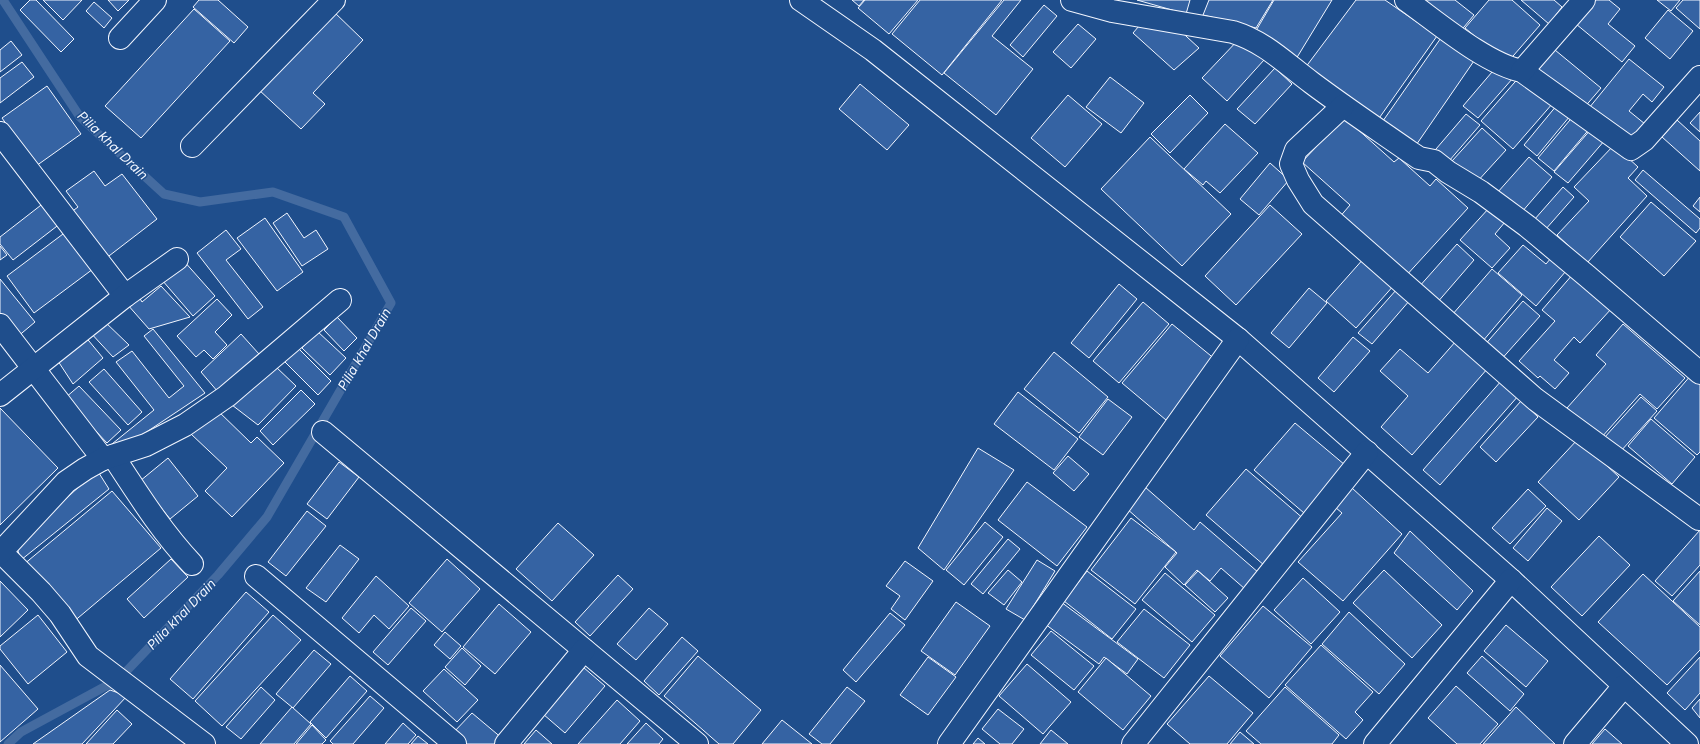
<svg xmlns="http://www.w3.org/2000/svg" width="1700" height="744" font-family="Inter,sans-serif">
	<rect width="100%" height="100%" fill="#1f4e8c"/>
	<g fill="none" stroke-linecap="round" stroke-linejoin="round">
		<!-- stream -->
		<polyline stroke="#446ba0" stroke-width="9" points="3,0 80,117 164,194 200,202 273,192 344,217 391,303 267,517 218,575 119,679 21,732 8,744"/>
	</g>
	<!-- building -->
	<g fill="#3563a3" stroke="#f2f6ff">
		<polygon points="30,0 36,0 74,39 61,52 20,10"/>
		<polygon points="43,0 82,0 63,20"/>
		<polygon points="108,0 129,0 118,11"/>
		<polygon points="199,0 218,0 248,27 234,43 193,7"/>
		<polygon points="852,0 864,0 859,6"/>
		<polygon points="865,0 918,0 889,34 858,8"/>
		<polygon points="920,0 1002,0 942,75 892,34"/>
		<polygon points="1004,0 1021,0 992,36 1033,69 996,115 944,73"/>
		<polygon points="1137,0 1190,0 1186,14"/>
		<polygon points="1209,0 1273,0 1256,28 1203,15"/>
		<polygon points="1274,0 1332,0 1296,59 1254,34"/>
		<polygon points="1356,0 1385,0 1437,36 1375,124 1302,72"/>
		<polygon points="1421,0 1455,0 1474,15 1459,33"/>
		<polygon points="1489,0 1512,0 1540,25 1507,63 1465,28"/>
		<polygon points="1521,0 1554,0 1562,7 1549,24"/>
		<polygon points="1596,0 1609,0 1620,9 1608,24 1635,46 1622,62 1576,24"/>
		<polygon points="1657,0 1680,0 1671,11"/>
		<polygon points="1683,0 1700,0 1700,29 1676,8"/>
		<polygon points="94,2 112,18 104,28 86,11"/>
		<polygon points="1044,5 1057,16 1023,57 1010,45"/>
		<polygon points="194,9 230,41 141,138 105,106"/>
		<polygon points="332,10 363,40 313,93 325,104 301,129 258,89"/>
		<polygon points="1668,10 1693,31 1670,59 1645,38"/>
		<polygon points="1145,19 1174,25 1199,48 1174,70 1133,33"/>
		<polygon points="1078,24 1096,39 1071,68 1053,52"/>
		<polygon points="1443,35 1476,58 1412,151 1378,128"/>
		<polygon points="1240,38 1264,60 1227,101 1202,78"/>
		<polygon points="11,41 22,55 0,72 0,50"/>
		<polygon points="1555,50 1601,88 1583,109 1537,71"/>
		<polygon points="1629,59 1664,87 1652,102 1643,94 1629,111 1645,124 1631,142 1589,108"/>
		<polygon points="22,62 34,77 0,103 0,78"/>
		<polygon points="1498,65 1513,78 1478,118 1463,106"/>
		<polygon points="1275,68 1292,84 1255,124 1237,109"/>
		<polygon points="1521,75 1553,103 1513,149 1481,121"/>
		<polygon points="1110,77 1144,103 1121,133 1086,107"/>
		<polygon points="860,84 909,125 887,150 839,109"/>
		<polygon points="47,86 81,134 36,166 2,118"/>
		<polygon points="1068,95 1102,124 1065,167 1031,138"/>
		<polygon points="1190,95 1208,113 1170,153 1151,134"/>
		<polygon points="1557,105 1570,116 1537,156 1524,145"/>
		<polygon points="1700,112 1700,132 1690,123"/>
		<polygon points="1466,114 1480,125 1443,168 1430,156"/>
		<polygon points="1575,114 1591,127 1554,171 1538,158"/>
		<polygon points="1344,117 1394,162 1399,158 1430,186 1436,179 1468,208 1404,278 1338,219 1350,205 1302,162"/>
		<polygon points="1677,120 1700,141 1700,171 1662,137"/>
		<polygon points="1225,124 1258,153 1220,193 1206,181 1203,185 1184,169"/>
		<polygon points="1482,128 1506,150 1476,183 1452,161"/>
		<polygon points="1592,128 1605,140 1568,183 1554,172"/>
		<polygon points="1150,137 1231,214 1182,266 1101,189"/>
		<polygon points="1614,145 1638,167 1628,178 1647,196 1587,263 1557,235 1589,201 1574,187"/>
		<polygon points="1529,157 1552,177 1521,213 1497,193"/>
		<polygon points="1270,163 1289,180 1259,215 1240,199"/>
		<polygon points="1643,170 1700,219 1700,228 1696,233 1635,180"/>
		<polygon points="94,171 105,186 122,174 157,219 105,259 70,213 78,207 66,191"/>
		<polygon points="1563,187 1574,197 1545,230 1534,220"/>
		<polygon points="1700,197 1700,212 1693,206"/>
		<polygon points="45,202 61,223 13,260 0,244 0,237"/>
		<polygon points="1651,202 1696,241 1664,276 1620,237"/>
		<polygon points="1270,205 1302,234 1236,305 1205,276"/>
		<polygon points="1489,208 1505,222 1495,234 1510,248 1492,268 1460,240"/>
		<polygon points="287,213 304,238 316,230 328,249 302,266 273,223"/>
		<polygon points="265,218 303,272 277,291 237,238"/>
		<polygon points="226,230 241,249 226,260 263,307 248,319 197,253"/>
		<polygon points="67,231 93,269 34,313 7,276"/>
		<polygon points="1457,244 1474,260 1436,304 1418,288"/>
		<polygon points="1523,245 1546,264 1551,258 1566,271 1536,306 1498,273"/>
		<polygon points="0,246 7,255 0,260"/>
		<polygon points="1365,257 1395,284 1356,328 1326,301"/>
		<polygon points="183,260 215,296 193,316 162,280"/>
		<polygon points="1492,269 1522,295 1482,342 1452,315"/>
		<polygon points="1573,274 1612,308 1580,343 1574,337 1554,360 1569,373 1555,389 1540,376 1538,378 1519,361 1555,321 1542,310"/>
		<polygon points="0,279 35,322 16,338 0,318"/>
		<polygon points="1119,284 1137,299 1089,358 1071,343"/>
		<polygon points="161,286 190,317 149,329 127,304 138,295 142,302"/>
		<polygon points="1309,288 1327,303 1289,348 1271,333"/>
		<polygon points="1397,289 1410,300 1372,344 1358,333"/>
		<polygon points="217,299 232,315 215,332 227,345 213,359 204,350 196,357 177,336"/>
		<polygon points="1523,301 1540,316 1499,362 1483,347"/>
		<polygon points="1143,302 1169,324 1119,383 1093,361"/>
		<polygon points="337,317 357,338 344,351 324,330"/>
		<polygon points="103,320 129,345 113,357 89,331"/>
		<polygon points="1172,324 1216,360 1166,420 1122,383"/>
		<polygon points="1623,324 1685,378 1657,409 1640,394 1601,438 1567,408 1606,364 1596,355"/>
		<polygon points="153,329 205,393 127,445 107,448 154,410 116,362 132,351 169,398 184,386 144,336"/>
		<polygon points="317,331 346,358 330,375 302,348"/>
		<polygon points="241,334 259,354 218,392 201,372"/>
		<polygon points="84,335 103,358 73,384 56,358"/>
		<polygon points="1353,337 1370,351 1334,392 1318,378"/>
		<polygon points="1456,341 1488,368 1412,455 1381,427 1408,396 1380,371 1400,349 1428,373"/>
		<polygon points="298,348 331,381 318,395 285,362"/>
		<polygon points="1054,352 1108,397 1079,433 1024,389"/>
		<polygon points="275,366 296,386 258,425 232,405"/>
		<polygon points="104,369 142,412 128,425 89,382"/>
		<polygon points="1692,374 1700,381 1700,452 1697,455 1654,418"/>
		<polygon points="1502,380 1519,395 1440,485 1423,470"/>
		<polygon points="79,386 121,430 107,443 65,398"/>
		<polygon points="301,390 315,404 273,445 260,431"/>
		<polygon points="1018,392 1078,439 1054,470 994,424"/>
		<polygon points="1641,397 1657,411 1620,452 1604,438"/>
		<polygon points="1108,399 1132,417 1103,455 1079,437"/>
		<polygon points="1521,401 1538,417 1496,462 1480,447"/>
		<polygon points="0,408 58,468 0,525"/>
		<polygon points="216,409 251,443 257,437 284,463 232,517 205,491 227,468 191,434"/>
		<polygon points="1651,419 1695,457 1672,484 1628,446"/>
		<polygon points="1295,423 1345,465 1304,513 1254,470"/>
		<polygon points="1578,439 1619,477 1579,520 1538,482"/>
		<polygon points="978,448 1014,470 944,570 918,548"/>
		<polygon points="1068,456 1089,474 1074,491 1053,473"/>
		<polygon points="168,458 198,496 170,519 140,481"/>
		<polygon points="339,462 359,477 327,519 307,504"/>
		<polygon points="1246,469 1305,520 1265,566 1206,515"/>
		<polygon points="97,470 109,489 21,560 16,545"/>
		<polygon points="1027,482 1087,527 1057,566 998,520"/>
		<polygon points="1145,487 1194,530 1200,522 1259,573 1245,589 1221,568 1210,581 1197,570 1184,585 1165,567 1177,553 1126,508"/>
		<polygon points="1352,488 1402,534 1343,601 1298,562 1342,513 1335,507"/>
		<polygon points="1528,489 1546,506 1510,544 1492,528"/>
		<polygon points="112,491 161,548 72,623 23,565"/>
		<polygon points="1547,508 1562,521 1528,561 1513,548"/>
		<polygon points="307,511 326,526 286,576 268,562"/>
		<polygon points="1131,518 1176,552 1135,604 1091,570"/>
		<polygon points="985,522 1003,537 964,585 946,570"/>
		<polygon points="558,523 594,555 552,601 516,569"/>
		<polygon points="1700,530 1700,565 1672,596 1655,581"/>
		<polygon points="1410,531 1473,591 1457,610 1394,553"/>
		<polygon points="1599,536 1630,565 1582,616 1551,587"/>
		<polygon points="1008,539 1020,549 983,594 971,584"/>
		<polygon points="340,545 359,559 326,602 306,588"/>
		<polygon points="171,559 188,577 144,618 127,599"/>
		<polygon points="447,559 480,589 442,632 409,603"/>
		<polygon points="1037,560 1055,571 1025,620 1006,609"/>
		<polygon points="905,561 933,581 905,620 891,609 900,596 886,586"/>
		<polygon points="1008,570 1022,582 1004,605 988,593"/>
		<polygon points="1384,570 1442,625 1412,658 1353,603"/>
		<polygon points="1087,571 1136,609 1112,639 1064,601"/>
		<polygon points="1198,571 1228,598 1215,612 1185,585"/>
		<polygon points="1700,571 1700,625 1673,601"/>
		<polygon points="1165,573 1215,615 1192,642 1142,600"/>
		<polygon points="1643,574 1700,627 1700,650 1667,685 1598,622"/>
		<polygon points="618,575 633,589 590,636 575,622"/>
		<polygon points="376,576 409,606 389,629 374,615 359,633 342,618"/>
		<polygon points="1303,578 1340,612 1311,644 1274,610"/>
		<polygon points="0,581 28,610 0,637"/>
		<polygon points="246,592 269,612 193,699 170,679"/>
		<polygon points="956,602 990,626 955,675 921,651"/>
		<polygon points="1061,602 1138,659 1127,674 1104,657 1099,664 1045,624"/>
		<polygon points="499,604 531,632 495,674 463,647"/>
		<polygon points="1263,606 1312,647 1269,698 1220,656"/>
		<polygon points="411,608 426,621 388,665 373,652"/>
		<polygon points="649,608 668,624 636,660 617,644"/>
		<polygon points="1144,609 1190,645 1164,678 1117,642"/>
		<polygon points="1349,612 1405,664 1379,694 1322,644"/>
		<polygon points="890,613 905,625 856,682 843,670"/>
		<polygon points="38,615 67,652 28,684 0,649 0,646"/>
		<polygon points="273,615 301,640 222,726 195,701"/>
		<polygon points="1506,625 1548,661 1526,687 1484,651"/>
		<polygon points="1051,631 1094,666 1074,690 1031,655"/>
		<polygon points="445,632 461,646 450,659 434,645"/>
		<polygon points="682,637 698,651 659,695 644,681"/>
		<polygon points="1321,645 1373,692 1355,712 1363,720 1346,739 1285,685"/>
		<polygon points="462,648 481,666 465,685 445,667"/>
		<polygon points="314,650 331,664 293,708 276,694"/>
		<polygon points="698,656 761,710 733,744 719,744 664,696"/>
		<polygon points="1482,656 1524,694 1510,711 1467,673"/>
		<polygon points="928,657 956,677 928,715 900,695"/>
		<polygon points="1700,657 1700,693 1685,710 1667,693"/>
		<polygon points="1106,658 1151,696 1123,730 1078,692"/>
		<polygon points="1027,664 1071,702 1043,734 999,696"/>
		<polygon points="0,665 38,709 0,742"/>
		<polygon points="583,667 605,686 565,733 543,714"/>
		<polygon points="444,669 478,700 457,722 423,691"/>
		<polygon points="350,676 367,691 326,738 310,722"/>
		<polygon points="1209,676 1253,713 1227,744 1190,744 1167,724"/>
		<polygon points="1456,686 1498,724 1480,744 1457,744 1428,718"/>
		<polygon points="261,687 275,700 241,739 226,727"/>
		<polygon points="847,687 865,701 830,744 822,744 809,734"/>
		<polygon points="1285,687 1339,735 1332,744 1261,744 1246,731"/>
		<polygon points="110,690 127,696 82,744 33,744"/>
		<polygon points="370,696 384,708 353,744 333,744 330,741"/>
		<polygon points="1700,699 1700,718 1692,708"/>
		<polygon points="617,700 640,721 620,744 578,744"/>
		<polygon points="292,707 311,724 294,744 260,744"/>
		<polygon points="1516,707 1555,744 1483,744"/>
		<polygon points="998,709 1024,729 1012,744 1000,744 982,729"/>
		<polygon points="117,710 132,724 113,744 86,744"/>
		<polygon points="472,713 503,739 498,744 464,744 452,734"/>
		<polygon points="782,720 812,744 762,744"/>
		<polygon points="403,723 416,735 408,744 385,744"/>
		<polygon points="646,723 663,739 659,744 627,744"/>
		<polygon points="312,725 326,740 322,744 296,744"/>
		<polygon points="1605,729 1622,744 1592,744"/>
		<polygon points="536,730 552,744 524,744"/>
		<polygon points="1051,730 1068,744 1040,744"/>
		<polygon points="1240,732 1254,744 1230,744"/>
		<polygon points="418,736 428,744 411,744"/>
		<polygon points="978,738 985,744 973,744"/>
	</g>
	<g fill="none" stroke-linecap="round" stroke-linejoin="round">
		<!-- minor casing -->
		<g stroke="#f2f6ff" stroke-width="24">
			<g id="minor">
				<polyline points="801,0 873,50 1238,339 1511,580 1687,744"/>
				<path d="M1072 0 1112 11 1233 32C1265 42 1285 63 1312 83 1344 107 1377 129 1410 152L1419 158 1434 161 1448 172 1481 192 1527 226 1587 276 1700 373"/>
				<path d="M1406 0C1437 22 1486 64 1522 71L1631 149 1644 140 1700 77"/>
				<polyline points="120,38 155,0"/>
				<polyline points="1522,71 1584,0"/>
				<polyline points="1343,106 1296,150 1291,164 1298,180 1313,204 1535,399 1699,519"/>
				<polyline points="0,133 125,296"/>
				<polyline points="192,146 334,0"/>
				<polyline points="0,325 103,459"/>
				<polyline points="0,395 125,296 177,259"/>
				<polyline points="323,432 697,744"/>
				<path d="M113 456C138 494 161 531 192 564"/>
				<polyline points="1,552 41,592 60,614 88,656 204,744"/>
				<polyline points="0,553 66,482 85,469 103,459 146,445 185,425 227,396 340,300"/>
				<polyline points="256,576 455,744"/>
				<polyline points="506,744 584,650"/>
				<polyline points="949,744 1238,339"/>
				<polyline points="1133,744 1367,452"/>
				<polyline points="1375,744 1511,580"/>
				<polyline points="1575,744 1624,686"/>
			</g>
		</g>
		<!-- minor -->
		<use href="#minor" stroke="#1f4e8c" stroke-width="22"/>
	</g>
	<g text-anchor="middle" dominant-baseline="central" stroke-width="3" stroke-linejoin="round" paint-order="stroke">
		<!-- water labels -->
		<g font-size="13" font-style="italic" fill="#f2f6ff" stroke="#1f4e8c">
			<text transform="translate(113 145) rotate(44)">Pilia khal Drain</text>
			<text transform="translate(364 349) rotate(-60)">Pilia khal Drain</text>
			<text transform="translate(181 614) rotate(-46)">Pilia khal Drain</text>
		</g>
	</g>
</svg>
